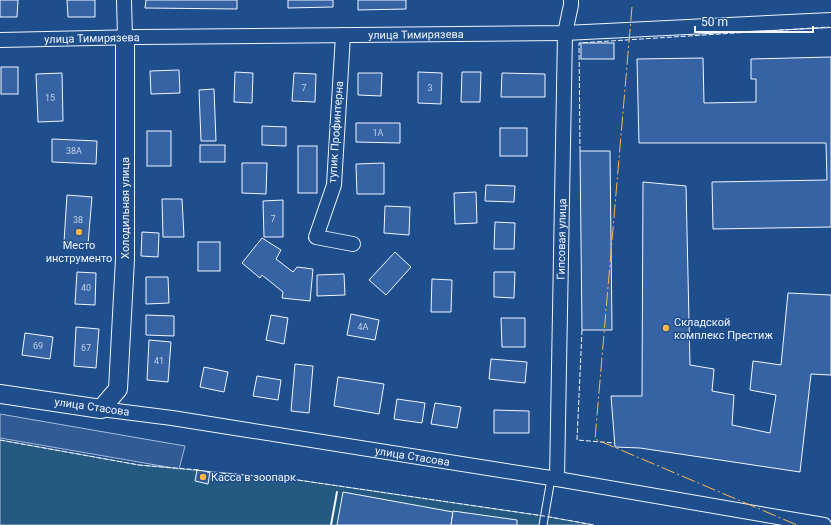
<svg xmlns="http://www.w3.org/2000/svg" width="831" height="525" font-family="Roboto,sans-serif">
	<rect width="100%" height="100%" fill="#1f4e8c"/>
	<!-- green -->
	<polygon fill="#245a82" stroke="#a8bbd7" points="0,440 139,465 291,479 544,516 594,525 0,525"/>
	<!-- parking -->
	<polygon fill="#305b95" stroke="#a8bbd7" points="0,414 185,446 179,469 0,438"/>
	<!-- building -->
	<g fill="#3563a3" stroke="#f2f6ff">
		<polygon points="0,0 18,0 17,17 0,17"/>
		<polygon points="67,0 95,0 95,17 68,17"/>
		<polygon points="146,0 237,0 237,9 145,8"/>
		<polygon points="288,0 333,0 333,7 288,8"/>
		<polygon points="358,0 406,0 406,9 358,10"/>
		<rect x="581" y="43" width="33" height="16"/>
		<polygon points="831,57 831,227 713,229 712,182 827,180 826,143 639,143 637,59 703,58 704,103 756,102 756,79 751,79 751,59"/>
		<rect x="1" y="67" width="17" height="27"/>
		<polygon points="179,70 180,93 151,94 150,71"/>
		<polygon points="235,72 253,73 252,103 234,102"/>
		<polygon points="418,72 442,73 441,104 418,103"/>
		<polygon points="462,72 481,72 480,102 461,102"/>
		<polygon points="62,73 63,121 38,122 36,74"/>
		<polygon points="294,73 316,74 315,102 292,101"/>
		<polygon points="358,73 382,73 381,96 358,95"/>
		<polygon points="502,73 545,74 545,97 501,97"/>
		<polygon points="214,89 216,141 201,141 199,90"/>
		<polygon points="356,123 400,123 400,143 356,142"/>
		<polygon points="262,126 286,127 286,146 262,145"/>
		<rect x="500" y="128" width="27" height="28"/>
		<rect x="147" y="131" width="24" height="35"/>
		<polygon points="52,139 97,141 96,164 52,162"/>
		<rect x="200" y="145" width="25" height="17"/>
		<rect x="298" y="146" width="19" height="47"/>
		<polygon points="580,151 610,151 612,330 582,330"/>
		<polygon points="242,163 267,163 266,194 242,193"/>
		<polygon points="384,163 384,194 357,194 356,164"/>
		<polygon points="643,182 686,186 690,365 714,369 712,391 734,395 732,425 770,433 776,395 750,390 753,361 781,365 788,293 831,295 831,375 811,374 800,472 640,448 615,447 611,396 642,396"/>
		<polygon points="486,185 515,186 514,202 485,201"/>
		<polygon points="476,192 477,223 455,224 454,193"/>
		<polygon points="67,195 92,197 88,244 64,242"/>
		<polygon points="162,199 182,199 184,237 163,237"/>
		<polygon points="283,200 283,237 264,237 263,201"/>
		<polygon points="385,206 410,207 409,235 384,233"/>
		<polygon points="495,222 515,223 514,249 494,249"/>
		<polygon points="142,232 159,233 158,257 141,256"/>
		<polygon points="262,238 281,250 276,259 293,272 297,267 313,269 310,301 282,298 283,292 262,275 260,278 242,263"/>
		<rect x="198" y="242" width="22" height="29"/>
		<polygon points="395,252 411,267 386,295 369,280"/>
		<polygon points="77,272 96,273 95,305 75,304"/>
		<polygon points="494,272 515,272 514,298 494,297"/>
		<polygon points="344,274 345,295 317,296 317,275"/>
		<polygon points="146,277 168,277 169,303 146,304"/>
		<polygon points="432,279 452,280 451,312 431,312"/>
		<polygon points="351,314 379,320 375,340 347,335"/>
		<polygon points="146,315 174,316 174,336 146,335"/>
		<polygon points="271,315 288,318 284,344 266,340"/>
		<polygon points="501,318 525,318 525,347 502,347"/>
		<polygon points="76,327 99,329 96,368 74,366"/>
		<polygon points="25,333 53,337 50,359 22,355"/>
		<polygon points="149,340 171,342 168,382 147,380"/>
		<polygon points="491,359 527,362 525,383 489,379"/>
		<polygon points="295,364 313,366 309,413 291,411"/>
		<polygon points="204,367 228,372 224,392 200,387"/>
		<polygon points="257,376 281,380 278,400 253,396"/>
		<polygon points="338,377 384,384 379,414 334,406"/>
		<polygon points="397,399 425,403 422,423 394,419"/>
		<polygon points="435,403 461,407 457,428 431,424"/>
		<polygon points="494,410 529,411 529,433 494,433"/>
		<polygon points="197,470 210,472 208,484 195,481"/>
		<polygon points="343,492 453,512 451,525 337,525"/>
		<polygon points="453,511 517,520 517,525 451,525"/>
	</g>
	<g fill="none" stroke-linecap="round" stroke-linejoin="round">
		<!-- service casing -->
		<g stroke="#f2f6ff" stroke-width="9">
			<polyline id="service" points="543,525 551,479"/>
		</g>
		<!-- minor casing -->
		<g stroke="#f2f6ff" stroke-width="16">
			<g id="minor">
				<polyline points="124,0 125,37"/>
				<polyline points="343,35 334,185 316,237 353,244"/>
				<path id="s1" d="M0 40 140 37 565 33 831 20"/>
				<path id="s2" d="M101 409 172 418 557 479 824 525"/>
				<path id="s3" d="M557 479 565 33 571 5V0"/>
			</g>
		</g>
		<!-- tertiary casing -->
		<g stroke="#f2f6ff" stroke-width="20">
			<polyline id="tertiary" points="0,394 101,409 118,389 125,259 125,37"/>
		</g>
		<!-- service -->
		<use href="#service" stroke="#1f4e8c" stroke-width="7"/>
		<!-- minor -->
		<use href="#minor" stroke="#1f4e8c" stroke-width="14"/>
		<!-- tertiary -->
		<use href="#tertiary" stroke="#1f4e8c" stroke-width="18"/>
		<!-- fence -->
		<g stroke="#f2f6ff" stroke-width="1" stroke-dasharray="5 2" stroke-linecap="butt">
			<polyline points="580,151 579,43 829,27"/>
			<polyline points="582,330 577,440 614,443"/>
			<polyline points="0,440 139,465 200,470"/>
			<polyline points="207,472 291,479 544,516 594,525"/>
		</g>
		<!-- wall -->
		<polyline stroke="#f2f6ff" stroke-width="2" points="331,525 337,492"/>
		<!-- power -->
		<polyline stroke="#ffb74d" stroke-width="1" stroke-dasharray="14 3 2 3" stroke-linecap="butt" points="632,7 595,439 797,525"/>
	</g>
	<!-- markers -->
	<g fill="#ffb74d" stroke="#1f4e8c" stroke-width="1.5">
		<circle cx="79" cy="232" r="4"/>
		<circle cx="666" cy="328" r="4"/>
		<circle cx="203" cy="477" r="4"/>
	</g>
	<g text-anchor="middle" dominant-baseline="central" stroke-width="3" stroke-linejoin="round" paint-order="stroke">
		<!-- number labels -->
		<g font-size="9" fill="#c3d1e8">
			<text x="304" y="88">7</text>
			<text x="430" y="88">3</text>
			<text x="50" y="98">15</text>
			<text x="378" y="133">1А</text>
			<text x="74" y="151">38А</text>
			<text x="273" y="219">7</text>
			<text x="78" y="220">38</text>
			<text x="86" y="288">40</text>
			<text x="363" y="327">4А</text>
			<text x="38" y="346">69</text>
			<text x="86" y="348">67</text>
			<text x="159" y="361">41</text>
		</g>
		<!-- street labels -->
		<g font-size="11" fill="#f2f6ff" stroke="#1f4e8c">
			<text stroke="none"><textPath href="#s1" startOffset="416">улица Тимирязева</textPath></text>
			<text stroke="none"><textPath href="#s1" startOffset="92">улица Тимирязева</textPath></text>
			<text transform="translate(336 132) rotate(-86)">тупик Профинтерна</text>
			<text transform="translate(125 208) rotate(-90)">Холодильная улица</text>
			<text stroke="none"><textPath href="#s3" startOffset="240">Гипсовая улица</textPath></text>
			<text transform="translate(92 407) rotate(8)">улица Стасова</text>
			<text stroke="none"><textPath href="#s2" startOffset="315">улица Стасова</textPath></text>
		</g>
		<!-- poi labels -->
		<g font-size="11" fill="#f2f6ff" stroke="#1f4e8c" text-anchor="start">
			<text x="79" y="245" text-anchor="middle">Место<tspan x="79" dy="13">инструменто</tspan></text>
			<text x="674" y="322">Складской<tspan x="674" dy="13">комплекс Престиж</tspan></text>
			<text x="211" y="477">Касса в зоопарк</text>
		</g>
	</g>
	<!-- scale -->
	<path d="M695 26v6h118v-6" fill="none" stroke="#f2f6ff" stroke-width="2"/>
	<text x="701" y="26" font-size="12" fill="#f2f6ff" stroke="#1f4e8c" stroke-width="3" paint-order="stroke">50 m</text>
</svg>
